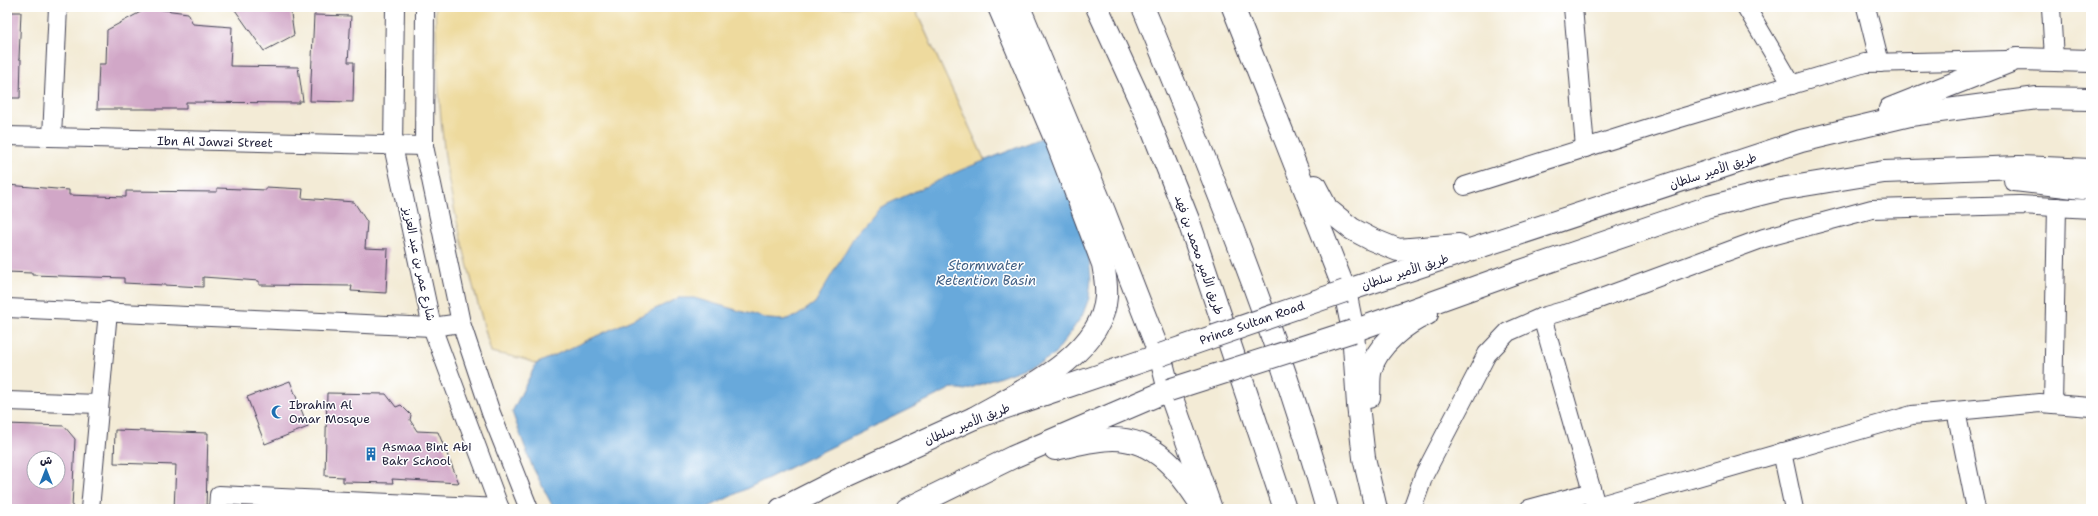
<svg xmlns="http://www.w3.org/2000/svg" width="2098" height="516" font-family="'Shantell Sans','Playpen Sans Arabic',sans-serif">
	<rect width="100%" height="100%" fill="#fff"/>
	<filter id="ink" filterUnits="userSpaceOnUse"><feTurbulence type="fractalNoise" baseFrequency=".025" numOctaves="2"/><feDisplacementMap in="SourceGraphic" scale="8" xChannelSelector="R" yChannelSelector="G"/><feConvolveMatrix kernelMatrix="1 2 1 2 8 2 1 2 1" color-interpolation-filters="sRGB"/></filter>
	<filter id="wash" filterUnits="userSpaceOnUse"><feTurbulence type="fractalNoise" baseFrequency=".012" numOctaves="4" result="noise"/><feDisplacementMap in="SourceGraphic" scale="16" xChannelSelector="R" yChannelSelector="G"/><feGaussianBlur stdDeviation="0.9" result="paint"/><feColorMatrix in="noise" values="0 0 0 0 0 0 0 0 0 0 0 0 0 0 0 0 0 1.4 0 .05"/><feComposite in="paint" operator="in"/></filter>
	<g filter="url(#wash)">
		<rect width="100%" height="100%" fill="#f3ebd6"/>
		<!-- sand -->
		<path fill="#eeda9e" stroke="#887e6c" d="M435 7H914L985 161 879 208 815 303 797 316 783 320 768 319 709 302 679 298 536 364C522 357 507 356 491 352 475 292 457 232 447 171 439 117 437 61 435 7Z"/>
		<!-- water -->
		<polygon fill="#67a9db" stroke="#44668b" points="1044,137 1088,243 1091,279 1089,298 1082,316 1055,354 1042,362 965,390 952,388 705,509 554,509 532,466 512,412 536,364 679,298 694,298 768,319 783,320 797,316 815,303 855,235 879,208 961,170"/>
		<g id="blocks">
			<!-- building -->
			<g fill="#d1a7c7" fill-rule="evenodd">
				<polygon points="233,7 290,7 294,35 264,51"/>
				<polygon points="148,8 188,13 193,24 232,27 230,66 298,67 303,101 299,101 299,103 186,102 186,109 97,109 99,64 106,64 107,30"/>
				<polygon points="7,12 21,12 19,59 21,59 20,98 7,98"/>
				<polygon points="314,15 351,16 348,62 354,62 353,102 310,101"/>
				<polygon points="7,185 69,190 69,195 126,197 126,191 217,192 217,188 266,190 266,187 303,189 302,198 354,202 367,222 365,248 388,249 386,293 351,291 352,286 259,285 259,281 203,277 203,287 124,283 124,278 32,275 32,273 7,272"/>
				<polygon points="290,381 308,427 265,444 247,397"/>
				<polygon points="327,393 386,394 396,407 401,405 411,415 410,420 417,431 438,432 459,483 392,479 393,483 343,482 343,477 325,476"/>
				<path d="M7 424 64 426 75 439 72 509H7ZM34 458H58V482H34Z"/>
				<polygon points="115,430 208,433 206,509 174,509 176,465 114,463"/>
			</g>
		</g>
	</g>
	<g filter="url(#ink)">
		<use href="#blocks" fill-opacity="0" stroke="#414052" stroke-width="1"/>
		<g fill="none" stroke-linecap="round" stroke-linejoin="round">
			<!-- minor casing -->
			<g stroke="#414052" stroke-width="20">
				<g id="minor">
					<polyline points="395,7 393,146 432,327 500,509"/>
					<polyline points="425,7 424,146 461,323 491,413 529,509"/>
					<polyline points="1573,7 1585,148"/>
					<polyline points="1746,7 1792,85"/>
					<polyline points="1866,7 1880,63"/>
					<polyline points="2051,7 2054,59"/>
					<polyline points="7,136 424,146"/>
					<polyline points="52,137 58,7"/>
					<polyline points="1465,186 1677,119 1865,63 2008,60"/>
					<polyline points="7,308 432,327 461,323"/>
					<polyline points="1542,317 1597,509"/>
					<polyline points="7,401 99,404"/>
					<polyline points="2053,404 2057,207"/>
					<polyline points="1956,411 1976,509"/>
					<polyline points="1782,452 1794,509"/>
					<polyline points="1597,506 1912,415 2040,403 2091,407"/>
					<polyline points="90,509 108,311"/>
					<polyline points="218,509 219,495 500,508"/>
					<polyline points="1412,509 1424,475 1487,354 1508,332 1542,317 1577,307 1764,238 1872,209 2020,205 2091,209"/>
					<polyline points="1529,509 1592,492"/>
				</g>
			</g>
			<!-- major casing -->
			<g stroke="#414052" stroke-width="24">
				<g id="major">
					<polyline points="1019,7 1104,211 1160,355 1169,390 1211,509"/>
					<polyline points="1233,7 1345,291 1353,331 1358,405 1364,458 1376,509"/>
					<polyline points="1890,109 2016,59 2091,61"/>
					<polyline points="2015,180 2091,189"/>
					<polyline points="1315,186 1327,209 1352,229 1371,239 1398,250 1459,245"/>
					<polyline points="1345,291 1801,141 1910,115 2037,98 2091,99"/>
					<polyline points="1353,331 1515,273 1709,207 1780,189 1884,172 2019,167 2091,170"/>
					<path d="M1369 397C1370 388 1368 378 1371 369 1377 345 1406 323 1427 314"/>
					<path d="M974 418C1019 392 1102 356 1106 297 1107 286 1105 275 1103 264L1057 143 999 7"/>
					<path d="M1055 449C1074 445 1094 439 1113 439 1156 439 1181 473 1202 506"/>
					<polyline points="781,509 844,477 974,418 1160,355"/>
					<polyline points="907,509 1013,457 1169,390"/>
				</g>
			</g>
			<!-- highway casing -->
			<g stroke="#414052" stroke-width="24">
				<g id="highway">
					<polyline points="1097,7 1146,114 1189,222 1285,509"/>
					<path d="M1143 7C1211 172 1279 337 1327 509"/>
				</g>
			</g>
			<!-- minor -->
			<use href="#minor" stroke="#fff" stroke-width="18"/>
			<!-- major -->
			<use href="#major" stroke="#fff" stroke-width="22"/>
			<!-- highway -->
			<use href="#highway" stroke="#fff" stroke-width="22"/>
			<!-- major-bridge casing -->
			<g stroke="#414052" stroke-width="24" stroke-linecap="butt">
				<g id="major-bridge">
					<polyline points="1160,355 1345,291"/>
					<polyline points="1169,390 1353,331"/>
				</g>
			</g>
			<!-- major-bridge -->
			<use href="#major-bridge" stroke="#fff" stroke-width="22"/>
		</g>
	</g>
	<!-- icons -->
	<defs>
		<g id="mosque-bare" transform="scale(1.08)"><path d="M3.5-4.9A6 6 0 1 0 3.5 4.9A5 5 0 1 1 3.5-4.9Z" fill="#1f6fb2" stroke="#fff" stroke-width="2.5" paint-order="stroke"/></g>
		<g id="building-bare" transform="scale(1.08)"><path d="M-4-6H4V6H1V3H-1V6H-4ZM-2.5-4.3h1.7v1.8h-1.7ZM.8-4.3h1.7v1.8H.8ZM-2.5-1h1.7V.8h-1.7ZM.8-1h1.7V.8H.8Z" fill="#1f6fb2" stroke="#fff" stroke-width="2.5" paint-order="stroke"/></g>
	</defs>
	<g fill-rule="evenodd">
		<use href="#mosque-bare" x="278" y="412"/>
		<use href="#building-bare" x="371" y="454"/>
	</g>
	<g text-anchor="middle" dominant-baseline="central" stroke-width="3" stroke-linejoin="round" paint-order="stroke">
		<!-- street labels -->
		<g font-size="12" fill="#22223b" stroke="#fff">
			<text transform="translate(215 142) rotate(1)">Ibn Al Jawzi Street</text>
			<text transform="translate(1713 171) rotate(-18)">طريق الأمير سلطان</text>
			<text transform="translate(1199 255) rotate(71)">طريق الأمير محمد بن فهد</text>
			<text transform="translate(419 264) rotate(78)">شارع عمر بن عبد العزيز</text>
			<text transform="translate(1405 272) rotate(-18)">طريق الأمير سلطان</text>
			<text transform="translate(1252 323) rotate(-19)">Prince Sultan Road</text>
			<text transform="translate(967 424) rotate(-22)">طريق الأمير سلطان</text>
		</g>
		<!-- poi labels -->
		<g font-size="12" fill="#22223b" stroke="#fff" text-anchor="start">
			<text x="289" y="405">Ibrahim Al<tspan x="289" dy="14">Omar Mosque</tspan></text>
			<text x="382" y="447">Asmaa Bint Abi<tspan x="382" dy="14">Bakr School</tspan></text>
		</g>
		<!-- water labels -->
		<g font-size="13" font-style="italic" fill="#415f83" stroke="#fff">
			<text x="986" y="265">Stormwater<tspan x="986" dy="15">Retention Basin</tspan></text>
		</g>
	</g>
	<!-- margin -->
	<rect width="2098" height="516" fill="none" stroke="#fff" stroke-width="24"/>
	<!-- north arrow -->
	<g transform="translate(46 470)"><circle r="19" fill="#ffffff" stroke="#a7a7b1"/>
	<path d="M0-3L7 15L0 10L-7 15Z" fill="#1f6fb2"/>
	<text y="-6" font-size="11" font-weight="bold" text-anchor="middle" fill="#22223b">ش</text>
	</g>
</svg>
